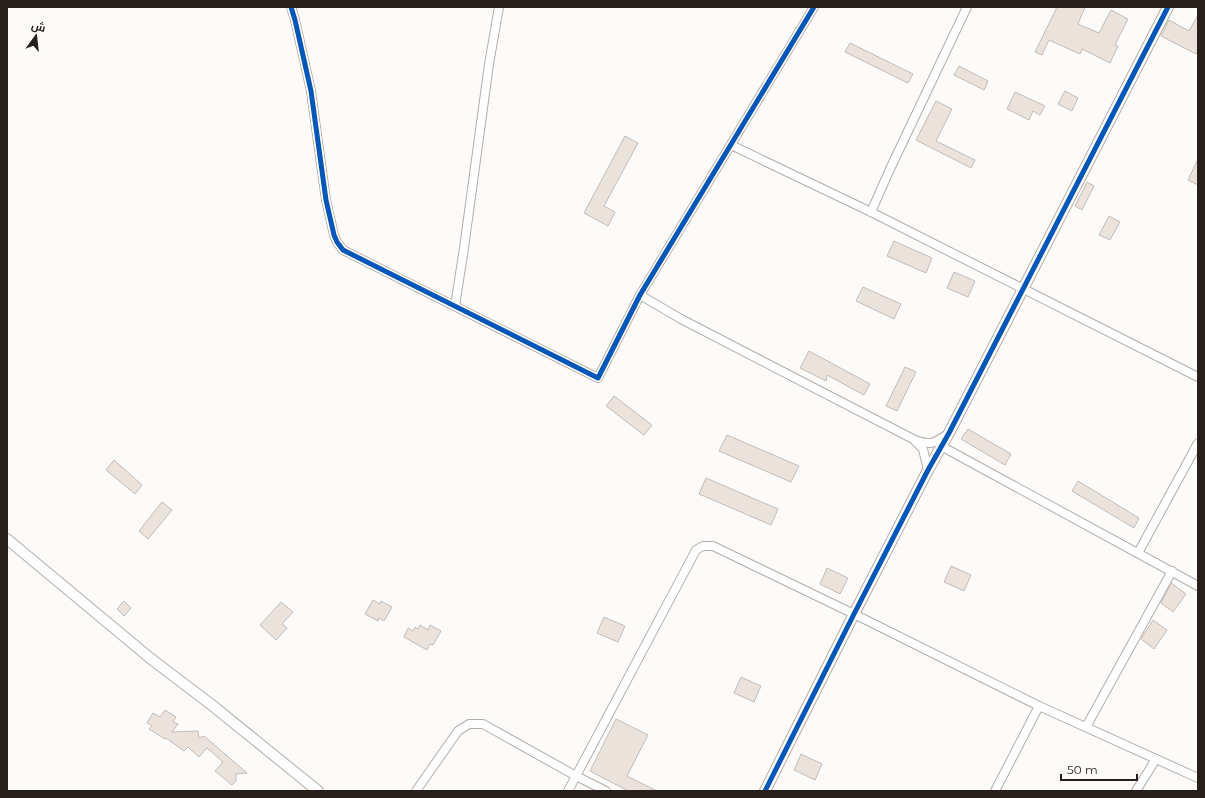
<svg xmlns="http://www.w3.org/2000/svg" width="1205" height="798" font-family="Montserrat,Cairo,sans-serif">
	<rect width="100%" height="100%" fill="#fdfbf9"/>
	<!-- building -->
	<g fill="#ece2dc" stroke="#c1bcb9">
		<polygon points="1057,7 1085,7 1078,24 1099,33 1111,10 1128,19 1115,45 1118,46 1110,63 1082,49 1080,54 1049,40 1042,55 1035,52"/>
		<polygon points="1198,15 1198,50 1196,54 1161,36 1169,20 1189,31"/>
		<polygon points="850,43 913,74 908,83 845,52"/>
		<polygon points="959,66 988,81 984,90 954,75"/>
		<polygon points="1065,91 1078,98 1072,111 1058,104"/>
		<polygon points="1015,92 1045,106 1040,115 1033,111 1029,120 1007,109"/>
		<polygon points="936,101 952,109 936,141 975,160 971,168 916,140"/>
		<polygon points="625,136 638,143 604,206 615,212 608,226 584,213"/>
		<polygon points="1198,159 1198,185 1188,180"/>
		<polygon points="1087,182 1094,186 1082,210 1075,206"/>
		<polygon points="1109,216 1120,222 1110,240 1099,235"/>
		<polygon points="894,241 932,258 926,273 887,256"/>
		<polygon points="954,272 975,281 968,297 947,288"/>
		<polygon points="863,287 901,304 894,319 856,301"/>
		<polygon points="809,351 870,384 864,395 827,375 826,381 800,368"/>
		<polygon points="905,367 916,372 897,411 886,406"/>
		<polygon points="614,396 652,425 644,435 606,406"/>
		<polygon points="968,429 1011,454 1005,465 961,439"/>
		<polygon points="727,435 799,466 791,482 719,451"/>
		<polygon points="114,460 142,485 135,494 106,470"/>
		<polygon points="706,478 778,509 771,525 699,494"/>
		<polygon points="1078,481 1139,518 1134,528 1072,491"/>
		<polygon points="162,502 172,510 148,539 139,531"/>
		<polygon points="951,566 971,575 964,591 944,582"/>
		<polygon points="827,568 848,578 840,594 820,584"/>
		<polygon points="1171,583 1186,594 1173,612 1161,603"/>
		<polygon points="373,600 380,604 381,601 392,607 384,621 379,618 378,621 365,614"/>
		<polygon points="124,601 131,608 124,616 117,609"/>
		<polygon points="281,602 293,612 282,624 287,628 276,640 260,625"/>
		<polygon points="604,617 625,626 618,642 597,633"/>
		<polygon points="1153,620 1167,630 1154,649 1141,639"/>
		<polygon points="420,625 428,630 430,625 441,631 433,645 430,644 427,650 404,637 408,628 413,631 415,627 418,629"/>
		<polygon points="741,677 761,686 754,702 734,693"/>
		<polygon points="165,710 176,717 173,722 178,724 172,732 198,731 199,738 204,736 247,773 236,774 236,781 232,785 215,771 223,762 207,748 199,757 188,747 184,751 166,738 165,739 149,729 152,726 147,723 153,713 160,717"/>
		<polygon points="616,719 648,735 627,776 657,791 628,791 590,771"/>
		<polygon points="801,754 822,764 815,780 794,770"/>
	</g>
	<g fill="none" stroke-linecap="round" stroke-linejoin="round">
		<!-- minor casing -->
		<g stroke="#b3aeab" stroke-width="10">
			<g id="minor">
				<polyline points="291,7 295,20 311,91 326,200 334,235 337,242 343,250 598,378 640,295 814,7"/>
				<polyline points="731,145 871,212 1198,377"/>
				<polyline points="871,212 890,169 967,7"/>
				<path d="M640 295 681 319 915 440C932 446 934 443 948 434"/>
				<polyline points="455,306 464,248 489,64 499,7"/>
				<polyline points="915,441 923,449 928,470"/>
				<polyline points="941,446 1198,586"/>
				<polyline points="1138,553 1198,443"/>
				<polyline points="1086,727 1172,571"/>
				<polyline points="416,791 458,731 469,724 483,724 576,776 606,791"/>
				<polyline points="568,791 696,550 703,546 713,546 854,614 1039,706 1198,778"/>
				<polyline points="995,791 1039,706"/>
				<polyline points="1136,791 1156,759"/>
			</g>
		</g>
		<!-- tertiary casing -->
		<g stroke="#b3aeab" stroke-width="12">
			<g id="tertiary">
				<polyline points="7,539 150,658 213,706 318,791"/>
				<polyline points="765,791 854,614 928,470 949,433 1168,7"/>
			</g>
		</g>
		<!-- minor -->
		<use href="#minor" stroke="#fffefe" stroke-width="8"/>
		<!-- tertiary -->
		<use href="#tertiary" stroke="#fffefe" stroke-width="10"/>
		<!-- cycleway casing -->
		<g stroke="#fffaf7" stroke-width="8">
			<g id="cycleway">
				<polyline points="291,7 295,20 311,91 326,200 334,235 337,242 343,250 598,378 640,295 814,7"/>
				<polyline points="765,791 854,614 928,470 949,433 1168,7"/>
			</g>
		</g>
		<!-- cycleway -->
		<use href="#cycleway" stroke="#0057b8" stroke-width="5"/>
	</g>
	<!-- border -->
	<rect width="1205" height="798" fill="none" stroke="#271f1b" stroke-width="16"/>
	<!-- north arrow -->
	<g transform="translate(36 36) rotate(15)" stroke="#fffaf7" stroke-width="3" paint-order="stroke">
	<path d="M0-3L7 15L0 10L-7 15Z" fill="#271f1b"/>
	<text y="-6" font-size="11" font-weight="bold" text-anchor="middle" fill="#271f1b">ش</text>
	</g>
	<!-- scale -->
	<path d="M1061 774v6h76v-6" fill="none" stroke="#271f1b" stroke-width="2"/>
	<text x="1067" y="774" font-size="12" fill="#271f1b" stroke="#fffaf7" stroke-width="3" paint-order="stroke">50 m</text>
</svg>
